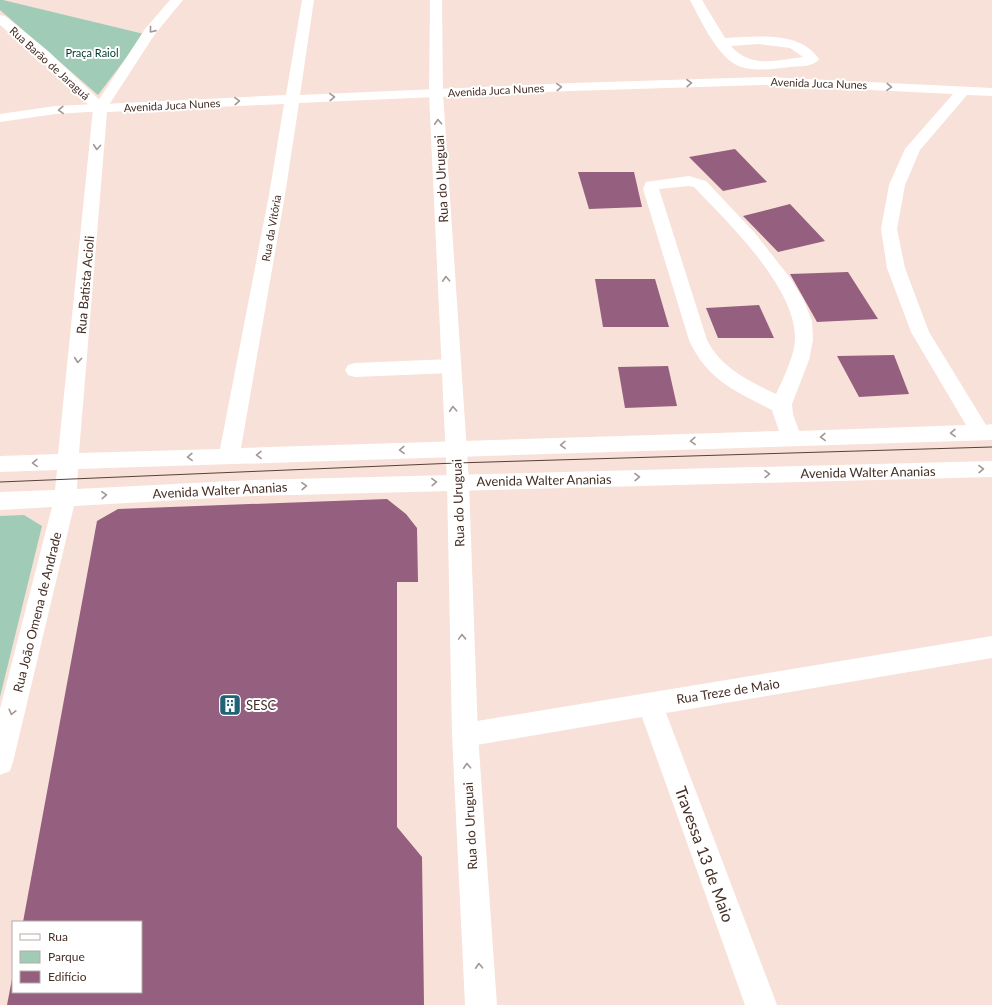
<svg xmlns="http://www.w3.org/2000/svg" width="992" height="1005" font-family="Lato,sans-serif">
	<rect width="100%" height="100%" fill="#f8e1d8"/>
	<!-- green -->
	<g fill="#a0ccb7">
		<polygon points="0,0 3,0 144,34 98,95 0,10"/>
		<polygon points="24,515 42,526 0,697 0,516"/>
	</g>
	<!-- building -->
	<g fill="#955f7f">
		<polygon points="735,149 767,182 723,191 689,157"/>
		<polygon points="578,172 634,172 642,207 589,209"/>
		<polygon points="790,204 825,241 778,252 743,216"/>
		<polygon points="848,272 878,319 817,322 790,274"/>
		<polygon points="595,279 655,279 669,327 603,327"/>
		<polygon points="759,305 774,338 718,338 706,308"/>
		<polygon points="894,355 909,394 859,397 837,356"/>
		<polygon points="668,366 677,406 625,408 618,367"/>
		<polygon points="387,499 406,514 417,528 418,582 397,582 397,827 422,857 424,1005 7,1005 12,979 13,992 141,992 141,922 23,922 97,521 118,509"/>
	</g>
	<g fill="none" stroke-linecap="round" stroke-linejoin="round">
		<!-- minor -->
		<g fill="#fff" fill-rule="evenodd">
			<path d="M302 0H314L300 95 571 83 766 77 992 88V96L967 95 920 150 905 185 897 229 905 268 929 332 986 425 992 424V440L78 469 77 489 252 480 992 461V477L252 496 74 506 13 762 10 771 0 775V709L52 507 0 510V492L55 490 57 470 0 472V456L58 454 93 109 38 57 0 25V15L5 16 48 51 104 104 286 95ZM766 85 953 94 905 149 889 185 881 229 887 268 911 332 966 425 799 431 793 414 792 404 809 360 813 340 812 321 804 301 791 279 754 232 706 181 689 176 646 182 643 189 689 340C707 380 735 391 772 410L779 431 241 448 285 195 299 103 571 91ZM284 104 269 195 220 449 79 453 107 112ZM689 186 694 187C728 223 797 288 795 340 794 357 783 379 776 394 749 381 721 368 707 340L659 189Z"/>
			<path d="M690 0H702L725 38C756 37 799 30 819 59 814 67 799 66 790 67 773 69 748 73 733 63 715 51 700 19 690 0ZM758 44 790 48 803 57C776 60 751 69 731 46Z"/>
			<polygon points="451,359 458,361 461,366 458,371 451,373 355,377 348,375 345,370 348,365 355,363"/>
			<polygon points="992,636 992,658 666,713 777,1005 745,1005 642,717 465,747 456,744 452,735 456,726 465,723"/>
		</g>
		<!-- major -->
		<g fill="#fff" fill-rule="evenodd">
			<polygon points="170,0 183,0 155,34 105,111 55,114 0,122 0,114 55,106 96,104 145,29"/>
			<polygon points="430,0 442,0 443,93 469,482 478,735 497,1005 465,1005 452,735 447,482 429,93"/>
		</g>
		<!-- tram -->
		<polyline stroke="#574138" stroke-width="1" points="0,482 456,463 992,447"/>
	</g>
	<!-- one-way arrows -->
	<defs><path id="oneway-chevron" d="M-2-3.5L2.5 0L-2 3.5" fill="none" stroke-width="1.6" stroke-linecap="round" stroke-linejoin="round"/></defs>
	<g stroke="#a29792">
		<use href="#oneway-chevron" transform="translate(152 30) rotate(129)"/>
		<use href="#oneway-chevron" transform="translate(689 83) rotate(-2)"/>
		<use href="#oneway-chevron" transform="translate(559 87) rotate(-3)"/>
		<use href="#oneway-chevron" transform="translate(889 87) rotate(3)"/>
		<use href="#oneway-chevron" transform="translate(332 97) rotate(-2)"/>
		<use href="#oneway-chevron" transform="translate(237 101) rotate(-3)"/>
		<use href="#oneway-chevron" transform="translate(61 110) rotate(178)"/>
		<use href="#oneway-chevron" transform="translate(438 122) rotate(-93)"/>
		<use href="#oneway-chevron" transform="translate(97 147) rotate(95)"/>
		<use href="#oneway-chevron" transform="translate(446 279) rotate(-93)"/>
		<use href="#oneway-chevron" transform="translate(78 360) rotate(95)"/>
		<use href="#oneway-chevron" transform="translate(453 409) rotate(-93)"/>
		<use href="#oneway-chevron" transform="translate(953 433) rotate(178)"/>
		<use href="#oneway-chevron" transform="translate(823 437) rotate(178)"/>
		<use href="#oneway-chevron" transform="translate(693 441) rotate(178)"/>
		<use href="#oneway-chevron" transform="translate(563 445) rotate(178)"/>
		<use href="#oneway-chevron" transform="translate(402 450) rotate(178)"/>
		<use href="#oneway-chevron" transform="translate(259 455) rotate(178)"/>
		<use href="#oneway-chevron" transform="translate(190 457) rotate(178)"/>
		<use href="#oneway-chevron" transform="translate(35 463) rotate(177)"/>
		<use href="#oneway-chevron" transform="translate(981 469) rotate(-1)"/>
		<use href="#oneway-chevron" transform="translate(767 474) rotate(-1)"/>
		<use href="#oneway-chevron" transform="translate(637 477) rotate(-1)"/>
		<use href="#oneway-chevron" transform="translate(434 482) rotate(-2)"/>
		<use href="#oneway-chevron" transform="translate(304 486) rotate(-2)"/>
		<use href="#oneway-chevron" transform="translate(104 495) rotate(-3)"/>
		<use href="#oneway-chevron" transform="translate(462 637) rotate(-92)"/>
		<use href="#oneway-chevron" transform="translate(12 712) rotate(104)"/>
		<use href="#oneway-chevron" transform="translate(467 766) rotate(-93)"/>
		<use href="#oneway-chevron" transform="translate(479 966) rotate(-93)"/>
	</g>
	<!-- icons -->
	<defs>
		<g id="building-square" transform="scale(1.15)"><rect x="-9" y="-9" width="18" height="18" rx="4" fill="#226277" stroke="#fff"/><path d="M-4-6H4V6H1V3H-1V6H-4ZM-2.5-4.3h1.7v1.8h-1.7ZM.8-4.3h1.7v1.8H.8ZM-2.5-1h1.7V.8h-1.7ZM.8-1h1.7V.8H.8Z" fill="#fff"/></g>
	</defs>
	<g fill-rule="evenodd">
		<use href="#building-square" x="230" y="705"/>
	</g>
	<g text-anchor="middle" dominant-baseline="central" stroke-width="4" stroke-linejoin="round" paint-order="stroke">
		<!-- far-park labels -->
		<g font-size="11" fill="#003b27" stroke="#fff">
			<text x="92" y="52">Praça Raiol</text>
		</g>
		<!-- far-street labels -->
		<g font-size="11" fill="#452f26" stroke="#fff">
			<text transform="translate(50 63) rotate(42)">Rua Barão de Jaraguá</text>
			<text transform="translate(819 83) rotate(2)">Avenida Juca Nunes</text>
			<text transform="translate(496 90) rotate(-3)">Avenida Juca Nunes</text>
			<text transform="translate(172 105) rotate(-3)">Avenida Juca Nunes</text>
			<text transform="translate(271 228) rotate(-80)">Rua da Vitória</text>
		</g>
		<!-- street labels -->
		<g font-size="13" fill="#452f26" stroke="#fff">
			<text transform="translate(441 179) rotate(-93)">Rua do Uruguai</text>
			<text transform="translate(85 285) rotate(-85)">Rua Batista Acioli</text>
			<text transform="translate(868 472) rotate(-1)">Avenida Walter Ananias</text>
			<text transform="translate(544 480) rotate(-1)">Avenida Walter Ananias</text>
			<text transform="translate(220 490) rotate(-3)">Avenida Walter Ananias</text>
			<text transform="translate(458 503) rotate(-92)">Rua do Uruguai</text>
			<text transform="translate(37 612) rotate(-76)">Rua João Omena de Andrade</text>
			<text transform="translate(728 691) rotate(-9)">Rua Treze de Maio</text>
			<text transform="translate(470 826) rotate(-93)">Rua do Uruguai</text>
		</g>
		<!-- poi labels -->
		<g font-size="13" fill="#452f26" stroke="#fff" text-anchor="start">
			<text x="246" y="705">SESC</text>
		</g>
		<!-- near-street labels -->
		<g font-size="16" fill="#452f26" stroke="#fff">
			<text transform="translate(705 854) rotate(70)">Travessa 13 de Maio</text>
		</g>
	</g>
	<!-- legend -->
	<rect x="12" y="921" width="130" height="72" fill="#ffffff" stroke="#b5aca8"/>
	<rect x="20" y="934" width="20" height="6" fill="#ffffff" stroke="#b5aca8"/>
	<text x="48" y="941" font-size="12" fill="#452f26">Rua</text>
	<rect x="20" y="951" width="20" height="12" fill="#a0ccb7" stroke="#b5aca8"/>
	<text x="48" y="961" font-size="12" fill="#452f26">Parque</text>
	<rect x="20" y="971" width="20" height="12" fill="#955f7f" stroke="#b5aca8"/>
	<text x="48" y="981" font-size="12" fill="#452f26">Edifício</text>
</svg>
